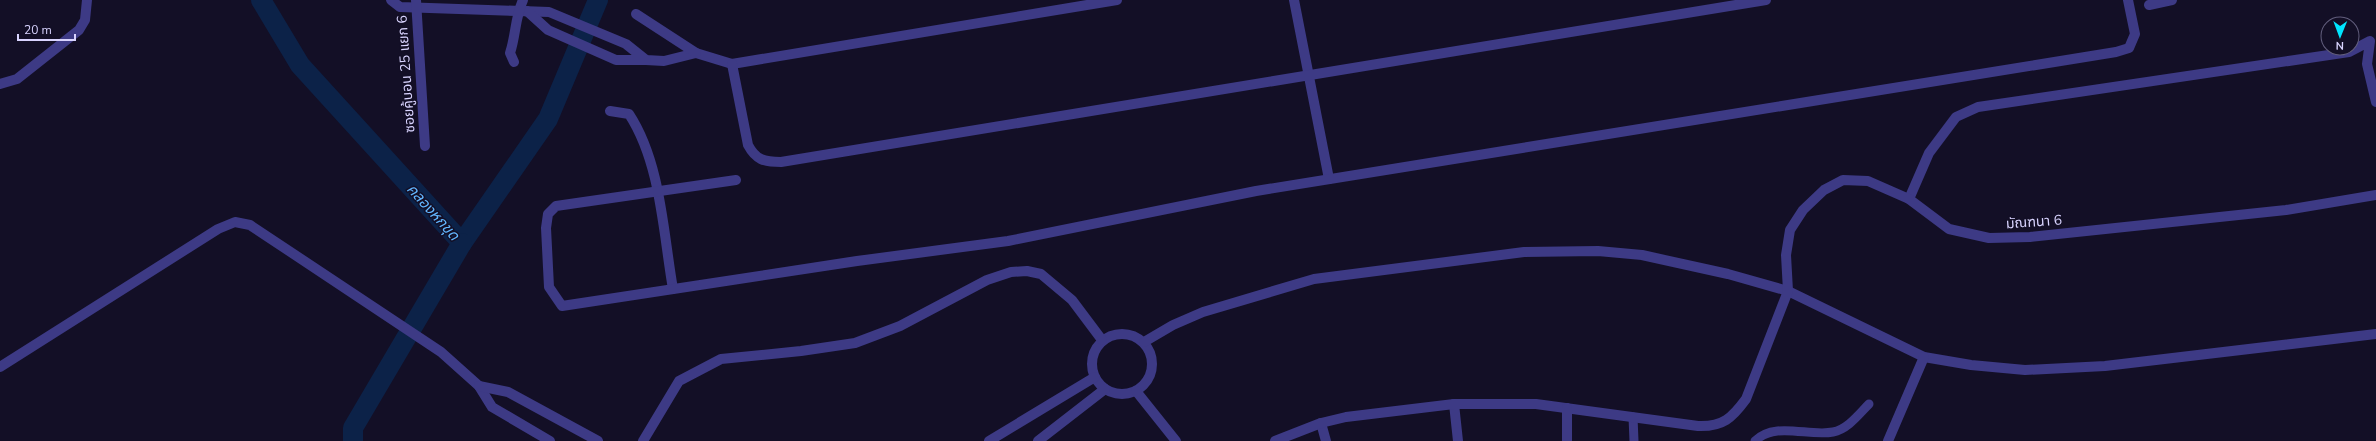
<svg xmlns="http://www.w3.org/2000/svg" width="2376" height="441" font-family="'Nunito Sans','Noto Sans Thai',sans-serif">
	<rect width="100%" height="100%" fill="#130f26"/>
	<g fill="none" stroke-linecap="round" stroke-linejoin="round">
		<!-- canal -->
		<g stroke="#0c2248" stroke-width="20">
			<polyline points="261,0 300,65 462,243 548,119 598,0"/>
			<polyline points="353,441 353,428 462,243"/>
		</g>
		<!-- service -->
		<g stroke="#3d3a85" stroke-width="9">
			<polyline points="1633,417 1634,441"/>
			<path d="M1755 441C1775 421 1809 437 1833 432 1848 429 1859 414 1869 404"/>
		</g>
		<!-- minor -->
		<g stroke="#3d3a85" stroke-width="10">
			<polyline points="391,0 400,7 549,12 626,44 646,60 664,61 696,53 732,64 1117,0"/>
			<polyline points="416,0 425,146"/>
			<polyline points="1294,0 1329,179"/>
			<polyline points="2149,5 2172,0"/>
			<polyline points="527,11 548,30 616,60 646,60"/>
			<polyline points="636,14 696,53"/>
			<path d="M514 62 510 53C516 35 515 17 523 0"/>
			<path d="M732 64 748 145C756 160 764 162 781 162L1766 0"/>
			<polyline points="0,84 17,79 79,30 85,20 87,0"/>
			<path d="M610 111 629 114C661 163 663 232 673 289"/>
			<polyline points="736,180 556,206 548,214 546,228 549,287 562,306 857,261 1008,241 1256,191 2116,52 2129,48 2135,34 2128,0"/>
			<polyline points="1909,199 1929,153 1956,117 1978,107 2349,52 2370,41 2367,64 2376,102"/>
			<circle cx="1122" cy="364" r="30"/>
			<polyline points="1144,342 1173,325 1203,312 1314,279 1524,252 1598,251 1642,255 1728,274 1788,291 1924,357 1971,365 2025,370 2105,366 2376,334"/>
			<polyline points="0,367 218,229 235,222 250,225 441,352 479,386 492,407 550,441"/>
			<polyline points="479,386 508,392 598,441"/>
			<polyline points="1136,391 1176,441"/>
			<polyline points="1454,404 1458,441"/>
			<polyline points="1321,423 1326,441"/>
			<polyline points="643,441 679,381 721,359 801,351 855,343 900,326 987,280 1011,272 1027,271 1041,274 1072,300 1102,340"/>
			<polyline points="989,441 1095,377"/>
			<polyline points="1038,441 1105,389"/>
			<path d="M1275 441 1321 423 1346 417 1454 404H1536L1698 426C1723 427 1732 418 1746 399L1788 291 1786 255 1790 230 1803 210 1824 190 1843 180 1868 181 1909 199 1949 229 1989 238 2030 237 2286 210 2376 195"/>
			<polyline points="1567,441 1567,408"/>
			<polyline points="1888,441 1924,357"/>
		</g>
	</g>
	<g text-anchor="middle" dominant-baseline="central" stroke-width="3" stroke-linejoin="round" paint-order="stroke">
		<!-- street labels -->
		<g font-size="14" fill="#d9d4ff" stroke="#130f26">
			<text transform="translate(406 74) rotate(-94)">ซอยคู้บอน 25 แยก 6</text>
			<text transform="translate(2034 222) rotate(-4)">มัณฑนา 6</text>
		</g>
		<!-- water labels -->
		<g font-size="15" font-style="italic" fill="#62b6ff" stroke="#130f26">
			<text transform="translate(433 212) rotate(48)">คลองหกขุด</text>
		</g>
	</g>
	<!-- north arrow -->
	<g transform="translate(2340 36) rotate(181)"><circle r="19" fill="#130f26" stroke="#625e7d"/>
	<path d="M0-3L7 15L0 10L-7 15Z" fill="#00e5ff"/>
	<text y="-6" font-size="11" font-weight="bold" text-anchor="middle" fill="#d9d4ff">N</text>
	</g>
	<!-- scale -->
	<path d="M18 34v6h57v-6" fill="none" stroke="#d9d4ff" stroke-width="2"/>
	<text x="24" y="34" font-size="12" fill="#d9d4ff" stroke="#130f26" stroke-width="3" paint-order="stroke">20 m</text>
</svg>
